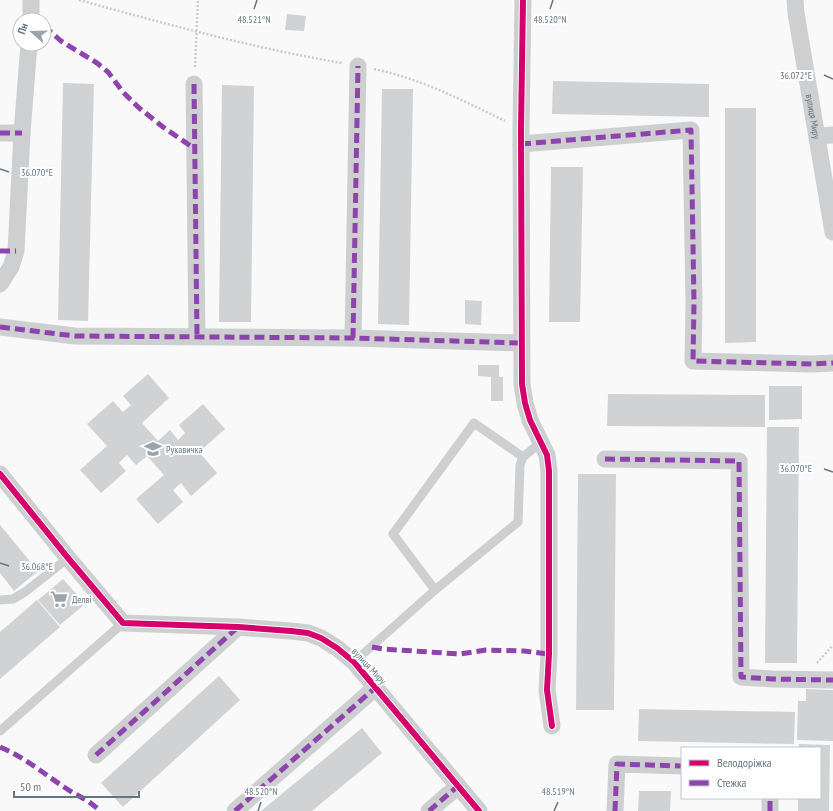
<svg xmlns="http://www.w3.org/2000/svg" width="833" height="811" font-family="'PT Sans Narrow',sans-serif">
	<rect width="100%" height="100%" fill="#f9f9f9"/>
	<!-- building -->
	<g fill="#d0d2d3">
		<polygon points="287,14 306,16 304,31 285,30"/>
		<polygon points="553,81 709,84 709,117 552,114"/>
		<polygon points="63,83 94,84 88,321 58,320"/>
		<polygon points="222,85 254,86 251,322 219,322"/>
		<polygon points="382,89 413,89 409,325 378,324"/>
		<polygon points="725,108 756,108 756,342 725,343"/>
		<polygon points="551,167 583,167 580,322 549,322"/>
		<polygon points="465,300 482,301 481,325 465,324"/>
		<polygon points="478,365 499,365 499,377 503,377 503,401 491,401 491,377 478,376"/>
		<polygon points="148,374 169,398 142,423 158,441 170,430 178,440 185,433 179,425 203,404 225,429 199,452 217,473 191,496 181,483 173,490 183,502 158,524 136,499 164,475 147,456 136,465 127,455 119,463 126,471 101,493 80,470 107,446 87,424 113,401 123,412 131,405 123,396"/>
		<polygon points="769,386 802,386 802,419 769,420"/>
		<polygon points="608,394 765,395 765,427 607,426"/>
		<polygon points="767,427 799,427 797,663 765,663"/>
		<polygon points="578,474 616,474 614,710 576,710"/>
		<polygon points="0,525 38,571 14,591 0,573"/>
		<polygon points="63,579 85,604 60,625 38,600"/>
		<polygon points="37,600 60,627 0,679 0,632"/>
		<polygon points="219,676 240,700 123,807 101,783"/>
		<polygon points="806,689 833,690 833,741 797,740 798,701 806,701"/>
		<polygon points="639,709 795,712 794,744 638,741"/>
		<polygon points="362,728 382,753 312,811 261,811"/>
		<polygon points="799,744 830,745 829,811 798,811 798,798 820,798 820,748 798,748"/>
		<polygon points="639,791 671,791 670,811 638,811"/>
	</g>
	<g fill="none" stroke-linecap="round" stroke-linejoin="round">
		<!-- path -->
		<g stroke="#cbcccd" stroke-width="2.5" stroke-dasharray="2 2" stroke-linecap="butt">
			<path d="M79 0C166 24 253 48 342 63"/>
			<polyline points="195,67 198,0"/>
			<path d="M374 69C421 79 462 100 505 121"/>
			<polyline points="817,663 833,645"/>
		</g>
		<!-- service -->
		<g stroke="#cecfd0" stroke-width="9">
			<polyline points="435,590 393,534 474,423 523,457"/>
			<polyline points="0,600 13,599 25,592 68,558"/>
			<polyline points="354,662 435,590 518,522 520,465 523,457 540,443"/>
			<polyline points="0,731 123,623"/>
		</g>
		<!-- minor -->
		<g stroke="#cecfd0" stroke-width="17">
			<polyline points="31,0 31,20"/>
			<polyline points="523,0 521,129 522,384 525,403 530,420 547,455 549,471 549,654 547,690 552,726"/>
			<path id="s1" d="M795 0 796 13 833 232"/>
			<polyline points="194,84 197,336"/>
			<polyline points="0,133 22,133"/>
			<polyline points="818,136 833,135"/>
			<polyline points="521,144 691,130 694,303 693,361 812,364 833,363"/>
			<polyline points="0,284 11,267 16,251 22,133 29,44"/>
			<polyline points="0,327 75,336 353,338 521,343"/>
			<polyline points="353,338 358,66"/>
			<polyline points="605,459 739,461 741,677 772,679 833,680"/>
			<polyline points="0,474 68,558 123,623 238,627 291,631 308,633 321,638 337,648 354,662 479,811"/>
			<polyline points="96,755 238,627"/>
			<polyline points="235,811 376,687"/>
			<polyline points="429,811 458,786"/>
			<polyline points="615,811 617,764 682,766"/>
			<polyline points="770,811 770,798"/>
		</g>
		<!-- quiet -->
		<g stroke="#8e44ad" stroke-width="5" stroke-dasharray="10 5" stroke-linecap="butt">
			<polyline points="32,16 36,20"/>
			<polyline points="44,26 61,41 97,63 108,72 123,92 138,107 163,127 195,149"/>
			<polyline points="194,84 197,336"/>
			<polyline points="0,133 22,133"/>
			<polyline points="521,144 691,130 694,303 693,361 812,364 833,363"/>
			<polyline points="0,251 16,251"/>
			<polyline points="0,327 75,336 353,338 521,343"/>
			<polyline points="353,338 358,66"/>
			<polyline points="605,459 739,461 741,677 772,679 833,680"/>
			<polyline points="372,647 383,649 460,654 486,650 524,651 549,654"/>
			<path d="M0 747C24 757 43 773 64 787 77 796 88 799 100 811"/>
			<polyline points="96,755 238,627"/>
			<polyline points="235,811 376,687"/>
			<polyline points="429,811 458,786"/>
			<polyline points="615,811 617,764 682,766"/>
			<polyline points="770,811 770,798"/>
		</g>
		<!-- cycleway casing -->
		<g stroke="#fff" stroke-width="8">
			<g id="cycleway">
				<polyline points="523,0 521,129 522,384 525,403 530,420 547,455 549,471 549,654 547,690 552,726"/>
				<polyline points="0,474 68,558 123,623 238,627 291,631 308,633 321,638 337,648 354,662 479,811"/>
			</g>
		</g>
		<!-- cycleway -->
		<use href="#cycleway" stroke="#d6006c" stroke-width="6"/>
	</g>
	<!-- ticks -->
	<path fill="none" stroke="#657683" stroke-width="1.5" d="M254 9 257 0M550 9 553 0M824 75 833 79M0 169 9 172M824 469 833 472M0 563 9 566M258 811 261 802M554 811 558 802"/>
	<!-- icons -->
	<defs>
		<g id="school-bare" transform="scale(1.38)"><path d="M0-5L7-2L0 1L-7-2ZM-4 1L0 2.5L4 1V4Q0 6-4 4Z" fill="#99a4ac" stroke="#fff" stroke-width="2.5" paint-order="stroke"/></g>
		<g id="supermarket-bare" transform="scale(1.38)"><path d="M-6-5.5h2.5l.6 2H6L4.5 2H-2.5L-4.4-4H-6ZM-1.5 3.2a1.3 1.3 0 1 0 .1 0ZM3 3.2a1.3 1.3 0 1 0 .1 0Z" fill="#99a4ac" stroke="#fff" stroke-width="2.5" paint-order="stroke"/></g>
	</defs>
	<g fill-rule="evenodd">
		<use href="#school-bare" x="153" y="449"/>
		<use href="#supermarket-bare" x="59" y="599"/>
	</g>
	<g text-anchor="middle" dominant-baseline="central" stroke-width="4" stroke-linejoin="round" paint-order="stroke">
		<!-- street labels -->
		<g font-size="10" fill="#657683" stroke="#fff">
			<text stroke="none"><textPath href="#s1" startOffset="118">вулиця Миру</textPath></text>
			<text transform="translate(369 666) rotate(47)">вулиця Миру</text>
		</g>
		<!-- poi labels -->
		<g font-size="10" fill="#657683" stroke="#fff" text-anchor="start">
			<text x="166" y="449">Рукавичка</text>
			<text x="72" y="599">Делві</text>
		</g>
	</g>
	<g font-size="10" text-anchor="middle" fill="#657683" stroke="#fff" stroke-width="4" stroke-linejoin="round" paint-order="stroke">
		<text x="550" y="23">48.520°N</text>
		<text x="254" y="23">48.521°N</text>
		<text x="796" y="79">36.072°E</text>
		<text x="37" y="176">36.070°E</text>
		<text x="796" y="472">36.070°E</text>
		<text x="37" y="570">36.068°E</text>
		<text x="261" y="795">48.520°N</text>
		<text x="558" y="795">48.519°N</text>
	</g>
	<!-- legend -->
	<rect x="681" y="747" width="140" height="52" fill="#ffffff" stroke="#c1c8cd"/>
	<rect x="689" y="760" width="20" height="6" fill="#d6006c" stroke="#c1c8cd"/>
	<text x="717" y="767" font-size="12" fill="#657683">Велодоріжка</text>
	<rect x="689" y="780" width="20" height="6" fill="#8e44ad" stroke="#c1c8cd"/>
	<text x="717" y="787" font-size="12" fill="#657683">Стежка</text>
	<!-- north arrow -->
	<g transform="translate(32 32) rotate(290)"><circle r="19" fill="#ffffff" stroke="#c1c8cd"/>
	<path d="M0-3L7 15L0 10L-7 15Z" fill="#99a4ac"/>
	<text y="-6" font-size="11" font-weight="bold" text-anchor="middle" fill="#657683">Пн</text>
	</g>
	<!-- scale -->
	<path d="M14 791v6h125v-6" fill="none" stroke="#657683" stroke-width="2"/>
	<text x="20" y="791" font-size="12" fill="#657683" stroke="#ffffff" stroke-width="3" paint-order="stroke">50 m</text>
</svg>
